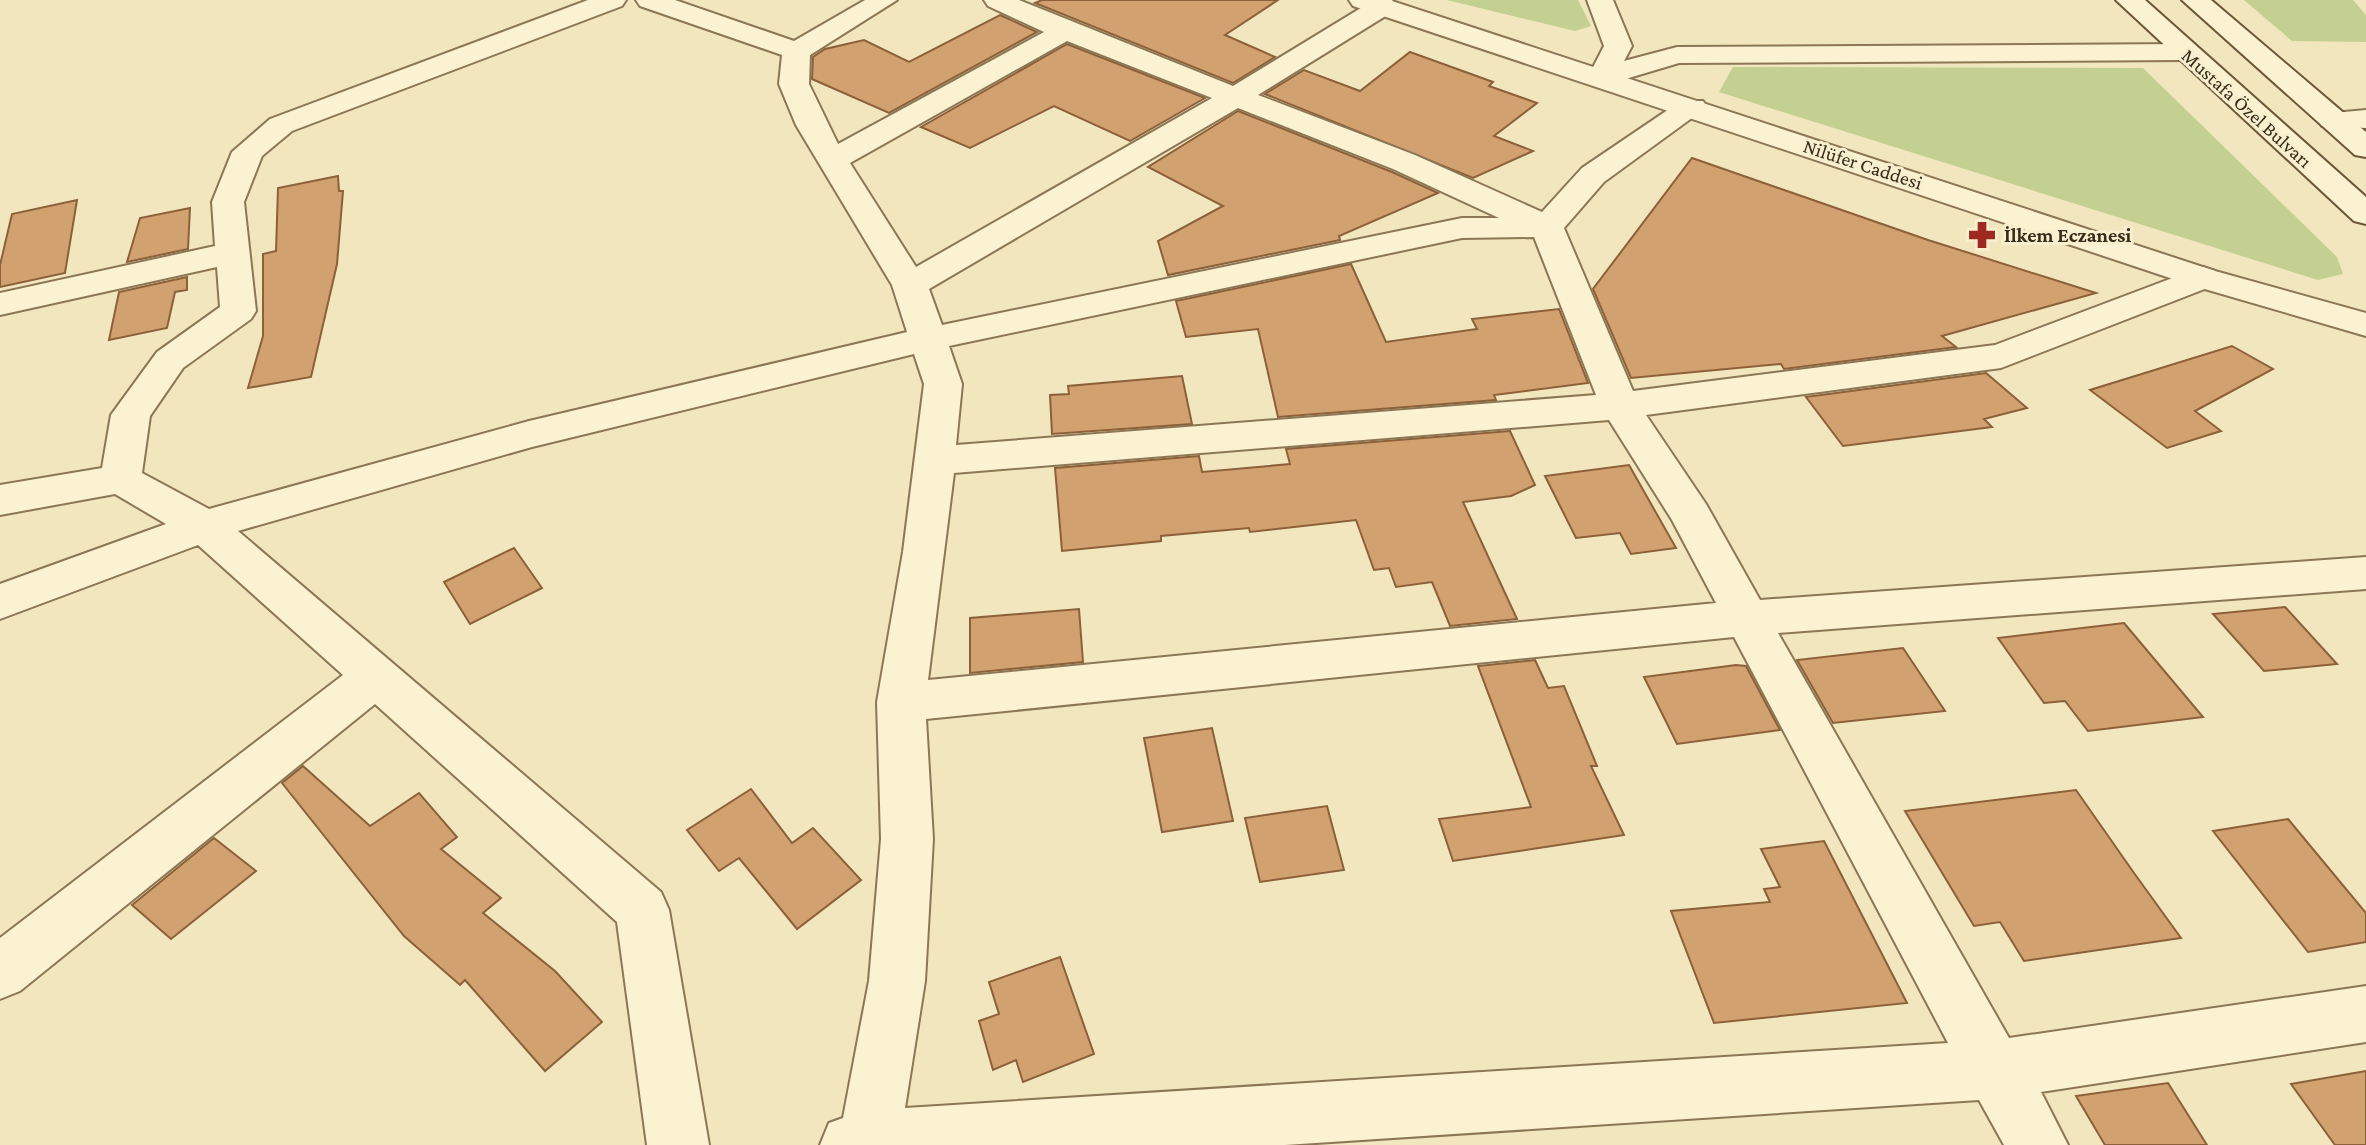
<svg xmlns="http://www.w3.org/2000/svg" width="2366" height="1145" font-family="'Crimson Pro',serif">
	<rect width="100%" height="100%" fill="#f1e6bd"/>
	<!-- green -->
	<g fill="#c4d091">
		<polygon points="1447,0 1578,0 1591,26 1575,31"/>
		<polygon points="2244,0 2353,0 2366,15 2366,42 2292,41"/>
		<polygon points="1733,67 2143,68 2337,257 2343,274 2318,280 1719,92"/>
	</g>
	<!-- building -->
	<g fill="#d2a170" stroke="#8c6039" stroke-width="2">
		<polygon points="1042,0 1278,0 1225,35 1275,57 1233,83 1035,3"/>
		<polygon points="1000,15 1037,32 889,113 812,79 813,57 825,49 864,40 909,62"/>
		<polygon points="1067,44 1205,98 1130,141 1054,106 970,148 921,127"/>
		<polygon points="1410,52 1493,82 1489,86 1537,103 1494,136 1533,151 1473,178 1265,94 1304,70 1360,91"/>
		<polygon points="1238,111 1392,172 1438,193 1339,236 1340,240 1168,275 1158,241 1223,206 1148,167"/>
		<polygon points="1692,158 1928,240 2096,293 1942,336 1956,347 1784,369 1781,364 1631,378 1593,289"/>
		<polygon points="338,176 339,191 343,191 337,264 311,377 248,388 263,336 263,254 276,251 278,188"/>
		<polygon points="77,200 65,273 0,287 0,265 12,214"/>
		<polygon points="190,208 188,249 127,262 140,218"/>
		<polygon points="1351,264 1386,342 1477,329 1472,319 1559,309 1588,383 1494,395 1496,400 1278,417 1258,329 1186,337 1176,301"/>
		<polygon points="187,277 187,290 175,292 167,328 109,340 119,292"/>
		<polygon points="2232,346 2273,369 2195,411 2221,431 2167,448 2090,390"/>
		<polygon points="1986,373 2027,408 1984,419 1992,427 1843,446 1806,397"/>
		<polygon points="1182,376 1192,424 1052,434 1050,395 1069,394 1068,386"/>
		<polygon points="1510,431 1535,485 1511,496 1463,502 1517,619 1450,626 1432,582 1396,587 1389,568 1374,570 1356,520 1250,532 1249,528 1161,536 1161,541 1062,551 1055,468 1199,456 1202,472 1290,464 1286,449"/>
		<polygon points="1629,465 1676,548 1631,554 1620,533 1576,538 1545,476"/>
		<polygon points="514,548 542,588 470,624 444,582"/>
		<polygon points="2285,607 2337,664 2264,671 2213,614"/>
		<polygon points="1079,609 1083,662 970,673 970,618"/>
		<polygon points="2124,623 2203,717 2088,731 2065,701 2044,703 1998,638"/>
		<polygon points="1903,648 1945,711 1833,723 1797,660"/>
		<polygon points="1535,660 1548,688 1564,686 1597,766 1591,766 1624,835 1453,861 1439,819 1531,807 1478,666"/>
		<polygon points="1736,665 1746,666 1780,730 1677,744 1644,677"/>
		<polygon points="1212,728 1233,821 1162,832 1144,738"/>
		<polygon points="303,766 370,826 419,793 457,837 441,849 501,898 483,913 555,971 602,1022 545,1071 465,980 460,985 404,936 282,783"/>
		<polygon points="751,789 792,843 813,828 861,880 797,929 739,858 719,871 687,830"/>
		<polygon points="2076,790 2134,873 2181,938 2024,961 2000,922 1974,926 1905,811"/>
		<polygon points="1327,806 1344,870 1260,882 1245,818"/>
		<polygon points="2288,819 2366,913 2366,942 2308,952 2213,831"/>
		<polygon points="214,838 256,871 171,939 132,905"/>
		<polygon points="1824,841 1907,1003 1714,1023 1671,911 1770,902 1764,889 1780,887 1761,849"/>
		<polygon points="1060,957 1094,1054 1023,1082 1016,1060 993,1070 979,1021 999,1014 989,982"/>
		<polygon points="2366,1071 2366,1145 2335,1145 2291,1084"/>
		<polygon points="2168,1083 2207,1145 2105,1145 2076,1096"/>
	</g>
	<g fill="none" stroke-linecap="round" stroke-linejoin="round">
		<!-- minor casing -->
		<g stroke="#8b7655" stroke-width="4">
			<g id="minor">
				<path d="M588 0H626L622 6 292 131 262 156 244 202 256 311 251 319 183 368 150 416 142 473 209 509 529 421 907 332 892 285 796 125 779 84 782 55 640 6 636 0H675L794 41 865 0H897L810 55 809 84 838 144 1044 32 988 6 984 0H1019L1233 86 1374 0H1392L1396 6 1392 12 1258 95 1415 155 1542 212 1582 168 1681 101H1703L1707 107 1604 182 1564 228 1633 391 1995 345 2191 271 2203 267 2215 271 2221 278 2215 285 2001 368 1646 415 1706 504 1760 600 2366 557V589L1778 633 2009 1038 2366 986V1042L2041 1092 2068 1145H2004L1979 1100 1285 1145H820L829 1123 843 1118 869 981 881 839 877 702 903 552 924 384 914 354 532 447 238 531 661 892 669 910 709 1145H647L617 922 375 704 20 991 0 999V938L343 675 198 545 0 619V584L166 524 115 494 0 515V485L102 468 111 415 157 352 220 307 217 267 0 315V293L215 246 212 202 232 152 270 119ZM1067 41 1212 98 916 267 850 163ZM1238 108 1393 169 1499 218H1462L942 325 929 289ZM1534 237 1596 395 956 445 962 384 949 346 1462 238ZM1609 420 1672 520 1716 603 928 680 954 473ZM1734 637 1948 1043 905 1108 925 981 933 839 926 719Z"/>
				<polygon points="1587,0 1613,0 1632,46 1624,61 1677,47 2184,44 2194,46 2198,52 2194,58 2184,60 1679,63 1602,86 1592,83 1588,77 1604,46"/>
				<polygon points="2366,110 2366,128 2322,126 2318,120 2322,114"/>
			</g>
		</g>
		<!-- tertiary casing -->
		<g stroke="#8b7655" stroke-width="4">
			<polygon id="tertiary" points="1349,0 1389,0 2215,271 2366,313 2366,336 2191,285 1353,6"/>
		</g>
		<!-- secondary casing -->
		<g stroke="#6c5638" stroke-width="4">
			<g id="secondary">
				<polygon points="2116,0 2145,0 2366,197 2366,224 2354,221"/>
				<polygon points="2182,0 2211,0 2366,132 2366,157 2355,155"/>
			</g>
		</g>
		<!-- minor -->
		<use href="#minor" fill="#fbf2d1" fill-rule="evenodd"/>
		<!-- tertiary -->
		<use href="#tertiary" fill="#fbf2d1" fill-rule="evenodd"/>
		<!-- secondary -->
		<use href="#secondary" fill="#fbf2d1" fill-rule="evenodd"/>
	</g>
	<!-- icons -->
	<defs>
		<g id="pharmacy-bare" transform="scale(2.16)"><path d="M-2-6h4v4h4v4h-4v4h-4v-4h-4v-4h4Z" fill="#9e2920" stroke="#f8efce" stroke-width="2.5" paint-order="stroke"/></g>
	</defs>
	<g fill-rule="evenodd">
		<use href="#pharmacy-bare" x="1982" y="235"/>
	</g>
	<g text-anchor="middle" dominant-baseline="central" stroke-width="6" stroke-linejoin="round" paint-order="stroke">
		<!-- far-street labels -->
		<g font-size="20" fill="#392c1b" stroke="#f8efce">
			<text transform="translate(2247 108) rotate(42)">Mustafa Özel Bulvarı</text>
			<text transform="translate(1863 164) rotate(18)">Nilüfer Caddesi</text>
		</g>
		<!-- far-poi labels -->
		<g font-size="20" font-weight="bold" fill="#392c1b" stroke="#f8efce" text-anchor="start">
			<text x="2004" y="235">İlkem Eczanesi</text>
		</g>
	</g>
</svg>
